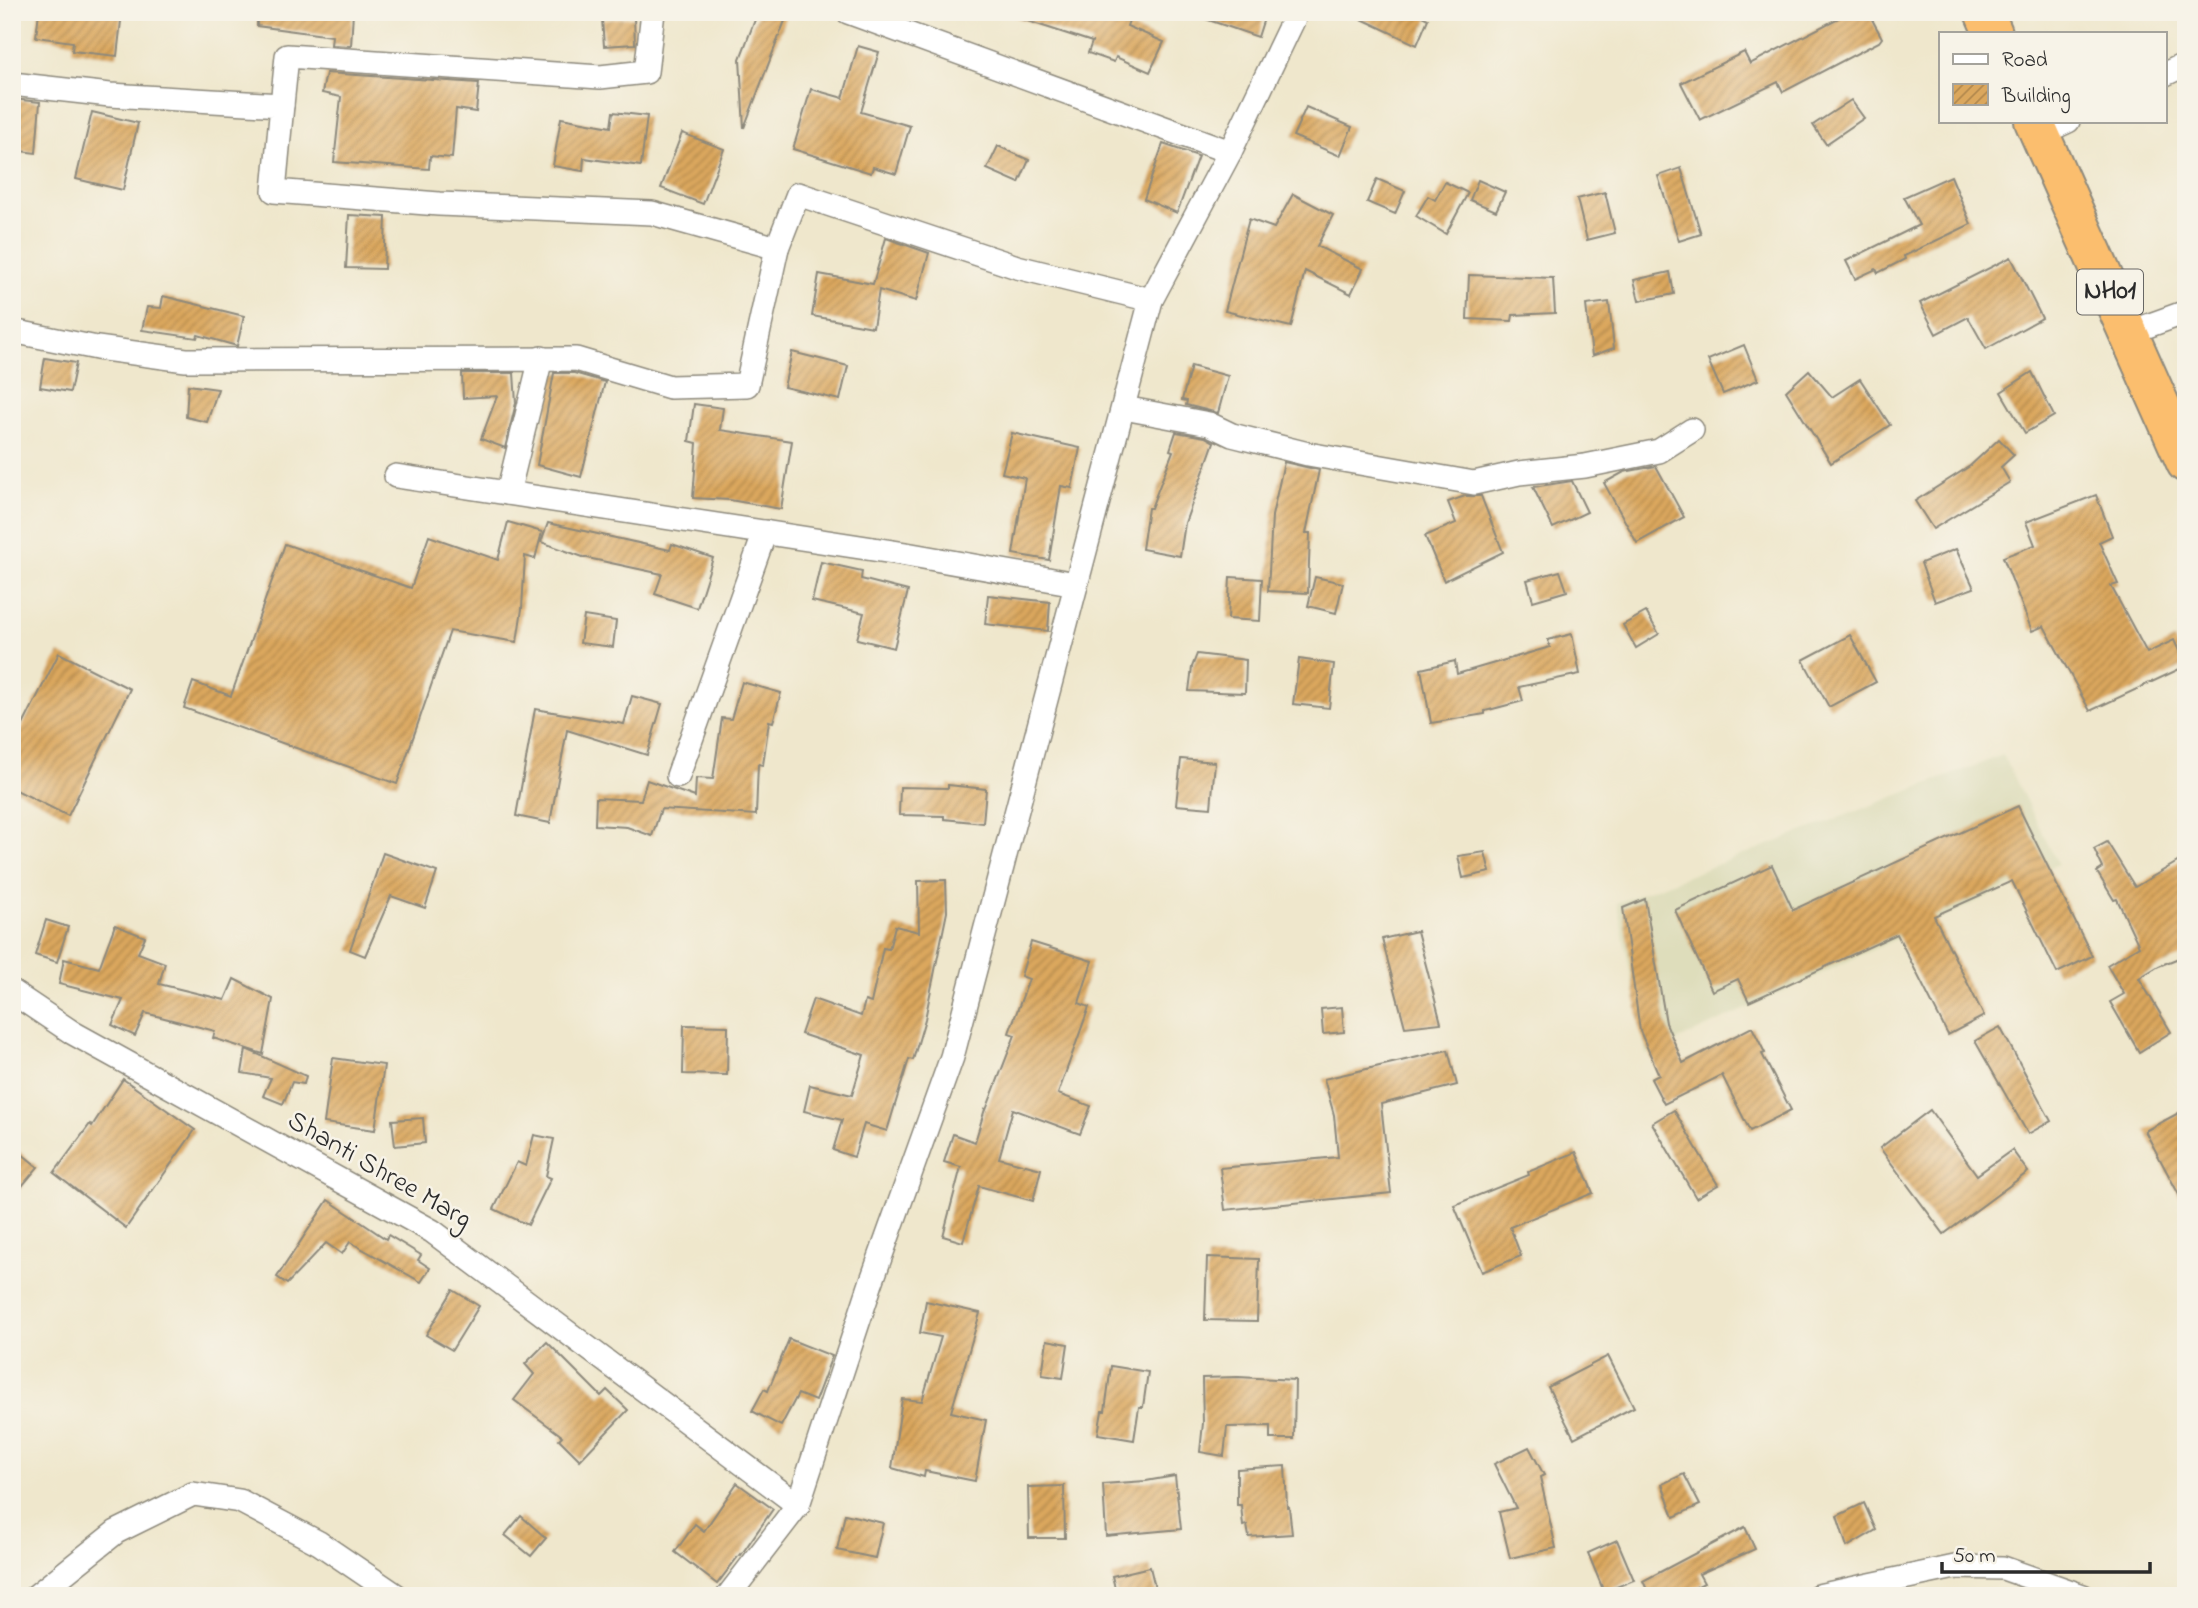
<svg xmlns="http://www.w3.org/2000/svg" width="2198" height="1608" font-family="'Indie Flower',sans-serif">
	<defs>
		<pattern id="building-hatch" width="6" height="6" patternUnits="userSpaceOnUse" patternTransform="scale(1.75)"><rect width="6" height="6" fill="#dba75d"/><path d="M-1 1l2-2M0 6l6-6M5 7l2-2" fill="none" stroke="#b2884d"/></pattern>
	</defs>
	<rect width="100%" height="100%" fill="#f7f3e8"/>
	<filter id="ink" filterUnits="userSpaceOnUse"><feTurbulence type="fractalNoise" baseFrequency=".0143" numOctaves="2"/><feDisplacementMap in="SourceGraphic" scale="14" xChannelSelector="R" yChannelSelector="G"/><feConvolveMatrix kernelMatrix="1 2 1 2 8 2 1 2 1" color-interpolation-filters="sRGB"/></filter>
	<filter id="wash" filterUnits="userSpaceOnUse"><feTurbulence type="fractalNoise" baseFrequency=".00686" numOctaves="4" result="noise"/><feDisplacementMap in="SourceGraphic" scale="28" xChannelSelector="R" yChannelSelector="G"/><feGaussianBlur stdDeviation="1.57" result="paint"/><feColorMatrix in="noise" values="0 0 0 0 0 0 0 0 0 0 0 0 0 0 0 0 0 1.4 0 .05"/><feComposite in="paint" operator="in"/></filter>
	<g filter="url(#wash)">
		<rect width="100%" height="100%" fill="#efe7cc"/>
		<!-- built -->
		<polygon fill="#deddbb" points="2003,755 2058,864 1646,1055 1617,903"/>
		<g id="blocks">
			<!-- building -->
			<g fill="url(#building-hatch)">
				<polygon points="39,12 122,12 117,56 72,51 73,42 36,37"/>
				<polygon points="257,12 353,12 351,46 331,45 332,36 257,26"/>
				<polygon points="758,12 770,12 786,18 744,128 740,59"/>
				<polygon points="1015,12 1132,12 1127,26 1164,42 1150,72 1116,57 1114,62 1088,53 1092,42 1015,17"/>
				<polygon points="1198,12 1266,12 1258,37 1197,16"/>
				<polygon points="1347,12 1414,12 1428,19 1417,45"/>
				<polygon points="1850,12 1868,12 1882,38 1879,42 1783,92 1778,82 1700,120 1681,83 1744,52 1750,64"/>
				<polygon points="634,17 635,44 604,46 602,19"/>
				<polygon points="858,46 879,52 861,112 910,126 896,174 873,167 871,173 793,149 811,89 843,98"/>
				<polygon points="326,73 479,83 476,112 456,109 452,158 430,156 429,169 334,162 341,97 322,93"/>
				<polygon points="12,99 40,102 36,153 12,150"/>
				<polygon points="1851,100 1864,118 1826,144 1813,125"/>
				<polygon points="1306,107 1352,127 1340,156 1293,136"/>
				<polygon points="92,112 138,123 123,190 76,179"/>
				<polygon points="613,112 647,116 641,166 584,158 583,171 553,166 561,118 611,127"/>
				<polygon points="682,133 724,149 703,204 661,188"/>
				<polygon points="1163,144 1198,156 1177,213 1144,199"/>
				<polygon points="998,146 1029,160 1019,183 987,169"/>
				<polygon points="1681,168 1701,234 1679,241 1658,176"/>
				<polygon points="1951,176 1971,224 1904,256 1905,259 1878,273 1876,269 1855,279 1846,261 1919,225 1904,197"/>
				<polygon points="1377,179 1405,191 1395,214 1367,202"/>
				<polygon points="1478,180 1505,192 1496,211 1470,200"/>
				<polygon points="1445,182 1468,193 1446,234 1416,216 1428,196 1435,200"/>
				<polygon points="1605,192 1615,233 1587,240 1577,199"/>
				<polygon points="1293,194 1333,215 1317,246 1363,269 1351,294 1305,271 1291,327 1225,311 1249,219 1274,228"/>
				<polygon points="349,215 386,217 384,269 346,268"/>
				<polygon points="886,238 929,253 916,301 879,290 873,327 812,316 819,274 873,284"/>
				<polygon points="2011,257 2042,318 1986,349 1968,317 1936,334 1920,303"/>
				<polygon points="1670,272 1674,294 1639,301 1634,280"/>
				<polygon points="1469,275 1553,278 1555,313 1513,315 1512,321 1467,319"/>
				<polygon points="163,296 244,316 237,346 198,335 197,338 142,330 147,307 161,308"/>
				<polygon points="1609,302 1614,348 1592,356 1586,305"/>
				<polygon points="1744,345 1758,380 1723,394 1708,360"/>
				<polygon points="792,352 848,366 840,400 784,387"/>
				<polygon points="45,358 76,363 70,392 40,387"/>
				<polygon points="1191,366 1228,376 1218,413 1186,405 1187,401 1182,400"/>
				<polygon points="1809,370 1832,397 1860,379 1890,425 1831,463 1786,391"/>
				<polygon points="2032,372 2054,416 2025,433 2001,392"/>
				<polygon points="462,373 514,373 516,403 505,448 481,439 497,396 463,398"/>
				<polygon points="554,373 574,373 605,382 581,477 537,465"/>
				<polygon points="188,385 218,389 207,422 186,417"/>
				<polygon points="694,404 723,408 720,430 792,441 781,509 730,500 693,498 697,443 689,441"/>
				<polygon points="1176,432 1205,437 1214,442 1185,523 1180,556 1142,549 1148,508 1151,508 1173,451 1170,450"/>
				<polygon points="1012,433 1080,448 1072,488 1061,486 1049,560 1013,554 1025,478 1002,473"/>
				<polygon points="1999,439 2014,455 2001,467 2010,482 1933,529 1915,501 1970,466"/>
				<polygon points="1284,462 1319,470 1306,533 1310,533 1308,593 1268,591 1272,516"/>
				<polygon points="1656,466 1684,517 1637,543 1604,483 1624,472"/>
				<polygon points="1572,481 1587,512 1553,528 1533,487"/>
				<polygon points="2096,495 2112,536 2099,542 2118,584 2111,586 2147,653 2174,640 2186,666 2090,711 2044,626 2032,631 2003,557 2035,545 2026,522"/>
				<polygon points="1465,496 1481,496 1503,552 1444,581 1425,536 1456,523 1448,502"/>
				<polygon points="508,522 542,532 535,559 525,556 522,609 517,642 450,631 397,784 184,708 193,682 231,696 285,544 411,588 429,536 498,560"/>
				<polygon points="548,523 670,550 672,544 713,558 697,608 655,594 662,574 583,557 541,542"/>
				<polygon points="1956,549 1974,588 1935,602 1921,563"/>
				<polygon points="821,562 862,571 861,579 908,591 894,648 857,639 864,613 812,601"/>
				<polygon points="1560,571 1567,591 1533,601 1527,580"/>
				<polygon points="1230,577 1262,579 1260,621 1228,619"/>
				<polygon points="1315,577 1343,583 1336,613 1308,606"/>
				<polygon points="988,595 1050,602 1048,631 985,624"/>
				<polygon points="1646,612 1659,634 1636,648 1623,625"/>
				<polygon points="584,616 616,621 613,647 580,643"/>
				<polygon points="1572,634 1580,674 1519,687 1523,701 1485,711 1485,714 1431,723 1421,669 1455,661 1457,674 1550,647 1548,640"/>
				<polygon points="1850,635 1876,682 1829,707 1803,660"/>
				<polygon points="59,653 130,689 68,816 12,788 12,747"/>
				<polygon points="1197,654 1246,660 1245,693 1189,691 1192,667"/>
				<polygon points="1299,659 1334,664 1329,708 1293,704"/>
				<polygon points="742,682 781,693 773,722 769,721 763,765 758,764 756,815 661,809 652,836 627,827 595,825 596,798 641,800 647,780 695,797 696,778 713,779 722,718 731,719"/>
				<polygon points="632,696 662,704 647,755 567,730 550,823 516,816 535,709 624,724"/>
				<polygon points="1181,759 1215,762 1211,808 1176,805"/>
				<polygon points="948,785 986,789 983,823 944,819 944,816 899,815 900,787 948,788"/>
				<polygon points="2018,806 2092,956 2057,973 2012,881 1934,916 1984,1016 1948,1035 1897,934 1749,1002 1738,979 1712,991 1675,910 1772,865 1793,910"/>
				<polygon points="2107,842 2135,887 2186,857 2186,955 2159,966 2139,978 2171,1032 2139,1052 2110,1002 2124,994 2107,965 2139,946 2117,899 2114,900 2097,872 2103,868 2094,849"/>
				<polygon points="1485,852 1490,872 1463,878 1458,856"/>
				<polygon points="383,853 437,872 425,908 391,896 365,956 350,950"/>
				<polygon points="946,880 947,912 925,1019 913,1060 909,1059 887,1131 864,1124 854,1157 833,1150 842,1120 804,1111 810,1085 852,1095 864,1055 801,1034 813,999 861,1016 865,1001 871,1003 883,948 889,949 895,926 919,932 918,881"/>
				<polygon points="1645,899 1666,1023 1683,1063 1752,1027 1765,1053 1762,1054 1791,1110 1750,1131 1722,1075 1664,1104 1651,1079 1659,1075 1640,1031 1623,908"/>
				<polygon points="46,920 68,927 57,962 35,955"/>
				<polygon points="115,925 145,937 138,953 165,963 159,984 225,1000 234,979 273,999 263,1054 213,1038 215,1031 145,1013 135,1036 112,1025 123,1000 59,984 64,959 99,968"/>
				<polygon points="1417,931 1441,1023 1405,1027 1382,939"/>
				<polygon points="1031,942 1092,961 1079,1003 1089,1007 1058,1094 1091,1106 1080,1134 1013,1109 999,1158 1041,1169 1033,1201 979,1186 963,1242 943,1236 961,1167 944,1162 953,1134 975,1142 985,1109 986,1110 1015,1035 1009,1033 1029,979 1021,976"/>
				<polygon points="1342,1007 1344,1032 1323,1034 1321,1009"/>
				<polygon points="684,1025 728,1026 727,1075 683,1074"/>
				<polygon points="2000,1027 2051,1121 2028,1134 1975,1041"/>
				<polygon points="246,1049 306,1076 304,1084 292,1082 283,1104 263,1096 271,1078 242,1073"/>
				<polygon points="1448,1050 1457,1085 1381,1104 1391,1193 1225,1210 1220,1168 1338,1157 1334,1115 1324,1079"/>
				<polygon points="333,1058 384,1065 375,1130 324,1123"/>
				<polygon points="123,1079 195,1130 126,1228 54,1173 90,1124 92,1126"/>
				<polygon points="2186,1109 2186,1208 2145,1131"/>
				<polygon points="1674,1110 1718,1185 1696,1198 1652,1123"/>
				<polygon points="1930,1110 1977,1175 2012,1150 2028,1172 1944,1234 1880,1148"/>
				<polygon points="423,1118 425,1143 395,1146 392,1120"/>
				<polygon points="534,1135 554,1139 546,1176 551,1178 528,1225 494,1209 517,1162 526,1166"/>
				<polygon points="12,1146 38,1167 12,1198"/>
				<polygon points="1576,1152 1593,1193 1510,1227 1521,1256 1482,1272 1454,1205 1529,1175 1528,1172"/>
				<polygon points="328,1200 386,1239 388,1235 421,1255 418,1260 430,1268 421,1282 350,1242 342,1254 326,1243 287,1284 277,1277"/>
				<polygon points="1207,1257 1259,1259 1257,1321 1205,1320"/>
				<polygon points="453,1290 479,1306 452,1350 426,1335"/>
				<polygon points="926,1301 980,1313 951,1412 986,1420 975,1481 925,1471 924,1477 892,1468 902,1399 922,1401 941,1337 920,1333"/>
				<polygon points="789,1339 832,1356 815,1401 798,1394 781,1426 752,1411 764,1389 768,1391"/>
				<polygon points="1047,1340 1068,1344 1063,1378 1042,1375"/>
				<polygon points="547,1342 601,1396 607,1390 628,1410 580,1460 559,1439 562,1436 514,1400 534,1374 525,1364"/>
				<polygon points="1608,1356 1634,1407 1574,1438 1548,1387"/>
				<polygon points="1111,1366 1148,1372 1143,1407 1139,1407 1134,1440 1098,1434 1102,1411 1105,1411"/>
				<polygon points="1238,1377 1295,1380 1294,1439 1270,1439 1270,1426 1227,1427 1224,1456 1200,1452 1203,1423 1202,1378"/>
				<polygon points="1529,1447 1544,1475 1540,1477 1556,1548 1510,1558 1499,1512 1516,1508 1494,1464"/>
				<polygon points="1285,1466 1287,1507 1289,1507 1292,1534 1249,1537 1247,1525 1243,1526 1241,1505 1237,1505 1237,1469"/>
				<polygon points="1684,1474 1700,1505 1674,1517 1662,1484"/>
				<polygon points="1175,1476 1181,1529 1106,1536 1103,1484 1146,1481"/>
				<polygon points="737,1483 773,1509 741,1555 740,1554 717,1584 675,1552 695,1524 704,1531"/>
				<polygon points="1064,1486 1065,1538 1029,1538 1028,1487"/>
				<polygon points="1864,1503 1876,1530 1847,1547 1837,1516"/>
				<polygon points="845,1514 883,1523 875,1558 837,1550"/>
				<polygon points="521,1516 546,1538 531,1556 505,1535"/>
				<polygon points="1745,1527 1755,1549 1699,1574 1704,1583 1679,1596 1669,1596 1666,1590 1650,1596 1643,1581"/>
				<polygon points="1617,1540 1634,1580 1604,1592 1588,1553"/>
				<polygon points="1150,1567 1157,1596 1117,1596 1112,1576"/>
			</g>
		</g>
	</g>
	<g filter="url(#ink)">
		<use href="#blocks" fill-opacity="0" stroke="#8d897c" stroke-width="2"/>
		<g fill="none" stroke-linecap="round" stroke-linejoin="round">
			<!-- minor casing -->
			<g stroke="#8d897c" stroke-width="26">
				<g id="minor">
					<polyline points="848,12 1230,152"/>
					<polyline points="2165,74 2186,64"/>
					<polyline points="12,84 110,95 282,105 274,191 439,204 652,213 777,248"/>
					<polyline points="282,105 287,56 600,77 646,72 653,12"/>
					<polyline points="2040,134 2068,121"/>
					<polyline points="12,331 97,348 186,360 576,359 670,387 747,385 777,248 798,194 1017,267 1151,300"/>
					<polyline points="2128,333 2186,312"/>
					<polyline points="1124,408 1209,424 1232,435 1308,454 1474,483 1519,473 1585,466 1659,451 1692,430"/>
					<polyline points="396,476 906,554 1076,584"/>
					<polyline points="508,493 541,358"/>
					<polyline points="678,776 765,532"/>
					<polyline points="12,992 73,1033 432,1231 798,1505"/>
					<polyline points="36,1596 116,1532 193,1494 240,1501 319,1543 397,1596"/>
					<polyline points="728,1596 798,1505 871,1283 952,1057 1151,300 1230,152 1297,12"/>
					<polyline points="1818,1596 1955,1567 2003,1568 2083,1596"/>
				</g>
			</g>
			<!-- trunk casing -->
			<g stroke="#8d897c" stroke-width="42">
				<g id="trunk">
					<polyline points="1984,12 1993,33"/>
					<polyline points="2034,121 2186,463"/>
				</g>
			</g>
			<!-- minor -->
			<use href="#minor" stroke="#fff" stroke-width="23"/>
			<!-- trunk -->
			<use href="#trunk" stroke="#fbbe6e" stroke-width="38"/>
		</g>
	</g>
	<g text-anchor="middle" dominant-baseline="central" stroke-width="5" stroke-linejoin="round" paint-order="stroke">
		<!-- shield labels -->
		<rect fill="#f7f3e8" stroke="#686764" stroke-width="2" x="2077" y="269.5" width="66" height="45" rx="5"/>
		<g font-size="26" font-weight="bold" fill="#2b2b2b">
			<text x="2110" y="292">NH01</text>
		</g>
		<!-- street labels -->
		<g font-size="28" fill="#2b2b2b" stroke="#f7f3e8">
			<text transform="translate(379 1171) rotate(30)">Shanti Shree Marg</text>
		</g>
	</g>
	<!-- margin -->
	<rect width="2198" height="1608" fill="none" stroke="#f7f3e8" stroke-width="42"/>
	<!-- legend -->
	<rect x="1939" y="32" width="228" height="91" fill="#f7f3e8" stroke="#a5a39c" stroke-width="2"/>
	<rect x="1953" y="54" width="35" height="10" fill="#ffffff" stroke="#a5a39c" stroke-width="2"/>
	<text x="2002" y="66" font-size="21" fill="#2b2b2b">Road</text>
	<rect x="1953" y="84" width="35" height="21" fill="url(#building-hatch)" stroke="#a5a39c" stroke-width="2"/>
	<text x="2002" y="102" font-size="21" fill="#2b2b2b">Building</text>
	<!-- scale -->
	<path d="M1942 1562v10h208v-10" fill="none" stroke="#2b2b2b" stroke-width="3.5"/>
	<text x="1953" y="1562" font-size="21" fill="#2b2b2b" stroke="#f7f3e8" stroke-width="5" paint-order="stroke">50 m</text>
</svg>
